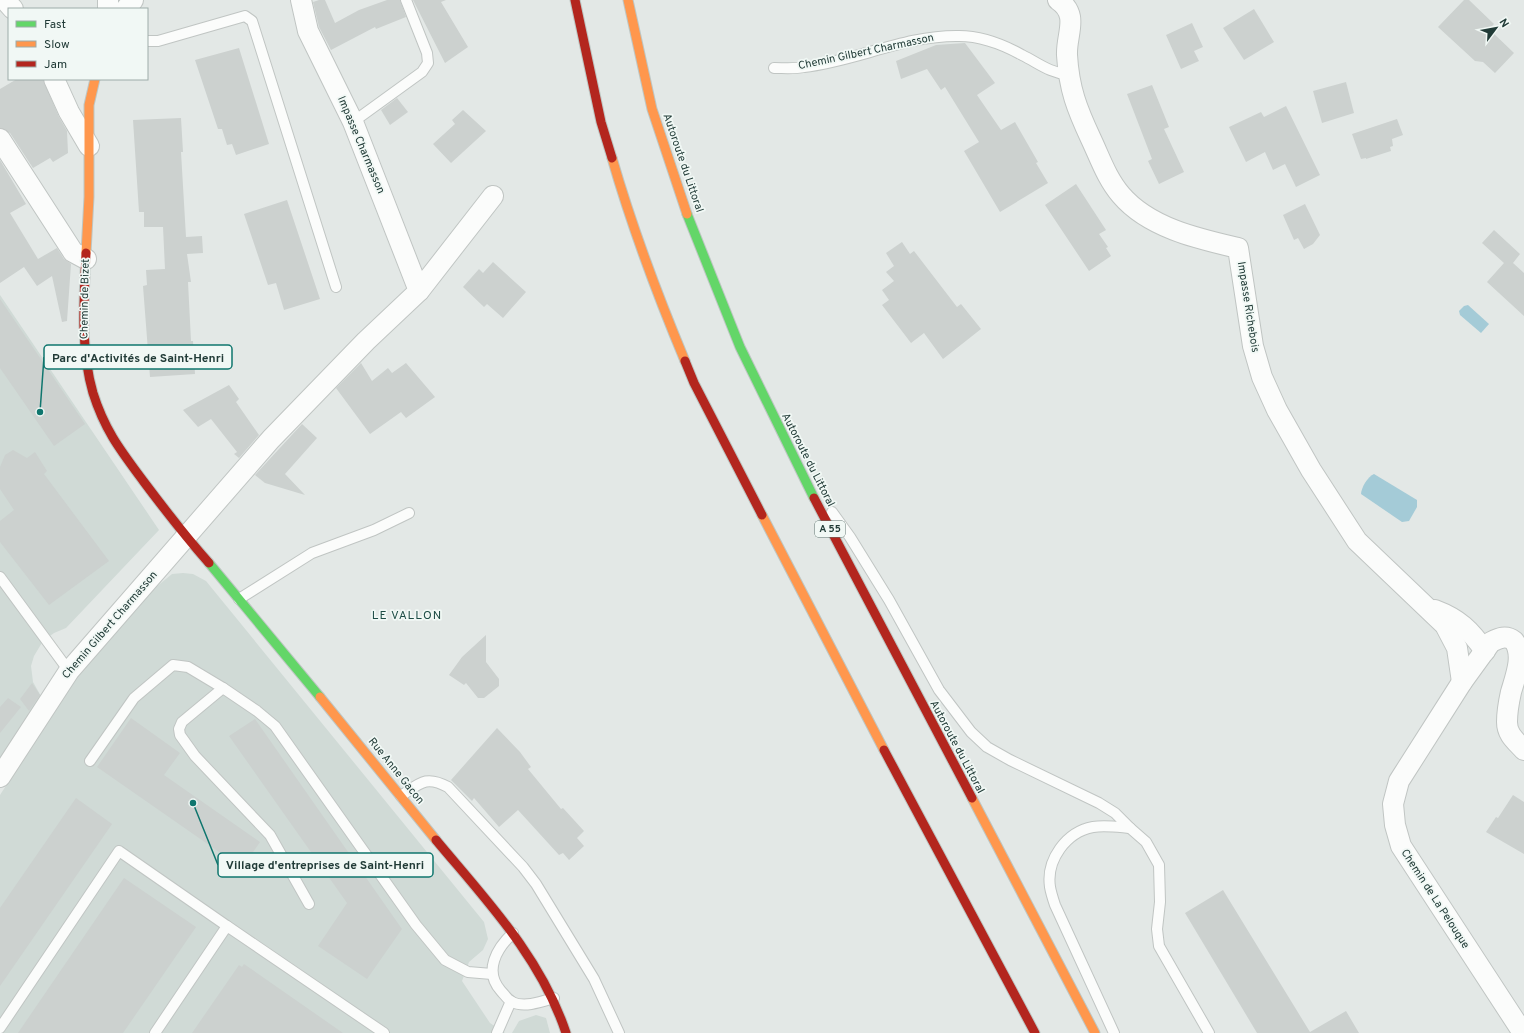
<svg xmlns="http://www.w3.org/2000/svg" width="1524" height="1033" font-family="Overpass,sans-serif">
	<rect width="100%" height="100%" fill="#e3e8e6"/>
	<!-- built -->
	<g fill="#d0dad6">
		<polygon points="0,295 159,530 66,628 54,633 43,641 34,656 31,666 33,682 42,698 0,762"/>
		<polygon points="183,573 193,574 206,581 484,922 488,939 483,950 469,962 462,981 490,1023 505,1033 0,1033 0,795 73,681 133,606 172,574"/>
		<polygon points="536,1015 546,1018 550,1033 512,1033 519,1021"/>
	</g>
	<!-- water -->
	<g fill="#a4cbd7">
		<polygon points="1468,305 1489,324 1481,333 1460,315 1459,311 1464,306"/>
		<path d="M1374 474 1417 500V507L1409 521 1402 522 1361 494C1361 488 1368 476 1374 474Z"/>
	</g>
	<!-- building -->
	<g fill="#ccd1cf">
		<polygon points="319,0 325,0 335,23 359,10 387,0 400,0 406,17 376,29 375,27 331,50 319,27 313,2"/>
		<polygon points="413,0 446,0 441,2 468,47 445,63"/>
		<polygon points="1464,0 1469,0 1494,24 1489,29 1514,53 1495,73 1483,62 1475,61 1438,27"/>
		<polygon points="1254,9 1274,42 1244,60 1223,28"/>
		<polygon points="1192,23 1203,47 1194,51 1199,61 1181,69 1166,35"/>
		<polygon points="965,43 995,83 977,95 1001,130 1015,122 1038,162 1036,163 1048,183 1000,212 964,151 979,142 945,87 941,90 927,69 901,79 896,61 936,45"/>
		<polygon points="239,48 269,144 236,155 232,144 227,145 222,129 218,129 195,60"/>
		<polygon points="17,79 43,79 59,117 67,131 68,153 53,162 50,158 33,168 10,133 0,128 0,89"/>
		<polygon points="1346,82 1354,113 1322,123 1313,91"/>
		<polygon points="1152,85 1169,127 1164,129 1184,172 1159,184 1148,161 1152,159 1127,94"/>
		<polygon points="397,98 408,112 390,125 381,110"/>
		<polygon points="1286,106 1320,175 1296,187 1285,164 1273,170 1265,152 1246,162 1229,127 1261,112 1264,117"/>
		<polygon points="463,110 486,131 451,163 433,144 455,124 452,120"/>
		<polygon points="181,118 183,152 181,152 186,237 202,236 203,253 187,254 191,282 188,282 191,341 193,341 195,374 150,377 143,286 147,285 146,270 165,269 163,227 144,227 144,212 139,212 133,120"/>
		<polygon points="1397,119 1403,135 1392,139 1393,146 1390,147 1391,151 1366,159 1366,158 1361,159 1352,134"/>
		<polygon points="0,160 26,204 10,213 38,259 57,248 64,259 71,264 67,321 62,322 52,276 37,286 24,267 0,283"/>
		<polygon points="1076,184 1106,230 1099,234 1108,247 1106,248 1111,256 1089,271 1045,205"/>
		<polygon points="287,200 320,299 284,310 276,283 268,285 244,214"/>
		<polygon points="1305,204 1320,235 1313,244 1304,249 1298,238 1294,240 1283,215"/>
		<polygon points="1494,230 1520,254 1513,263 1524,273 1524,316 1487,282 1504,263 1482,243"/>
		<polygon points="902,242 910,254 914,251 957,307 961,304 981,329 943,359 924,333 911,343 882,305 889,300 882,290 894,281 886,272 894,266 886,253"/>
		<polygon points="493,262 526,292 503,318 487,304 484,307 463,287 479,269 483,273"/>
		<polygon points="0,299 85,424 54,446 0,368"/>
		<polygon points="361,363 372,381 388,368 392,373 406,363 435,397 406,418 401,412 370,434 336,388"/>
		<polygon points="229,385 239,399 236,402 259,435 239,458 234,454 237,452 211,419 198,427 183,410"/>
		<polygon points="302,424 317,438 285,474 305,495 265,483 255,475"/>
		<polygon points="13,450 27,458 35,452 47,471 44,474 109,561 49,605 0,542 0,521 14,510 0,489 0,467 5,455"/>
		<polygon points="486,635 486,662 499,679 499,686 484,698 478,698 466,683 464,685 449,675 462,657"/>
		<polygon points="32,683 40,695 29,711 20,699"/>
		<polygon points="8,698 21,707 0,733 0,707"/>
		<polygon points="131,718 180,753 164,775 260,842 242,868 97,767"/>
		<polygon points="255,719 402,929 367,979 318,946 347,903 229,736"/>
		<polygon points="497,728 520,752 531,767 528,769 561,809 563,808 584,831 577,838 584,846 569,860 563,853 559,855 518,810 499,827 474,798 472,801 451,780"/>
		<polygon points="1513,795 1524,802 1524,854 1486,832 1496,817 1498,818"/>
		<polygon points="76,798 112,824 0,986 0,908"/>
		<polygon points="124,878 196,927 123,1033 18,1033"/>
		<polygon points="1223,890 1310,1032 1346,1011 1359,1033 1257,1033 1185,913"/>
		<polygon points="244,964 343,1033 192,1033 239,965 242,967"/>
	</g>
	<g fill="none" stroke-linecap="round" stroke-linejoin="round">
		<!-- lane casing -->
		<g stroke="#c0c5c3" stroke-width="12">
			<g id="lane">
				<polyline points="147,41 158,41 245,16 252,21 336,287"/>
				<path d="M774 68C784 68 795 69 804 67 856 61 906 35 959 36 980 36 1004 45 1022 55 1040 64 1048 72 1069 75"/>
				<polyline points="353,122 422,72 428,63 427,53 406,0"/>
				<path d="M832 512 850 537 889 600 939 690 971 732 987 747 1010 760 1099 803 1115 813 1130 828C1118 827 1105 825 1093 827 1066 832 1046 860 1050 887 1051 893 1053 899 1055 905L1114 1033"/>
				<polyline points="0,577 69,671"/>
				<polyline points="239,599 312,553 374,530 409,513"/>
				<polyline points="90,761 134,698 173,665 188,667 223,688"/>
				<path d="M401 796C420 783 426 775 448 787L523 867 536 884 594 979 619 1033"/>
				<polyline points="1130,828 1146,842 1159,865 1160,902 1157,929 1159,946 1209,1033"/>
				<polyline points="309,904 270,835 195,756 180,735 179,729 182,722 223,688 257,711 275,726 416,925 445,960 468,972 492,974"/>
				<path d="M513 933C497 948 483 971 501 991 504 994 508 1000 512 1002 524 1008 541 1002 554 998"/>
				<polyline points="0,1028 119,851 227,926"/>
				<polyline points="155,1033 227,926 384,1033"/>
				<polyline points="497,1033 511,1001"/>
			</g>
		</g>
		<!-- street casing -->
		<g stroke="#c0c5c3" stroke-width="22">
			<g id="street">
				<polyline points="5,0 13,9"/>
				<polyline points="301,0 308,31 353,122 419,291"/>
				<path d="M1058 0C1080 15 1066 34 1067 55 1069 89 1077 109 1091 139 1100 158 1107 179 1121 195 1149 228 1199 239 1238 248L1253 346 1262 377 1277 410 1311 470 1357 541 1445 625 1457 648 1462 682"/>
				<polyline points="108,9 108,0"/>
				<polyline points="126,9 133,0"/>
				<polyline points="54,79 69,112 89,146"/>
				<polyline points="0,139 73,252 86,259"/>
				<path d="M1435 610C1459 619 1470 630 1485 651"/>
				<polyline points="0,777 69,671 271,439 366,341 419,291 493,196"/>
				<path d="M1523 1033 1401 846 1395 825 1393 804 1399 781 1462 682 1491 642C1499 638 1506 635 1514 641 1524 655 1516 675 1511 692 1509 701 1507 713 1507 722 1507 735 1516 741 1524 750"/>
			</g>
		</g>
		<!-- fast casing -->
		<g stroke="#bec6c3" stroke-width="11">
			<g id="fast">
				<polyline points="687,214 740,347 814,498"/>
				<polyline points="209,563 320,697"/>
			</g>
		</g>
		<!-- slow casing -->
		<g stroke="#bec6c3" stroke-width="11">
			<g id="slow">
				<polyline points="628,0 652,109 687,214"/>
				<path d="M612 158C632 227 657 294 685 361"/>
				<polyline points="86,253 89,197 89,105 95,79"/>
				<polyline points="762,515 884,750"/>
				<polyline points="320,697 436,840"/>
				<polyline points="972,798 1095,1033"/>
			</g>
		</g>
		<!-- jam casing -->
		<g stroke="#bec6c3" stroke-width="11">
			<g id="jam">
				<polyline points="575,0 601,122 612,158"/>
				<path d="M86 253C84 300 80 348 93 393 105 431 121 451 144 482 165 510 186 537 209 563"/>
				<polyline points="685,361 694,383 762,515"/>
				<polyline points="814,498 972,798"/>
				<polyline points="884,750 1035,1033"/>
				<path d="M436 840C486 900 541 957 566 1033"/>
			</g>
		</g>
		<!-- lane -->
		<use href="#lane" stroke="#fbfcfb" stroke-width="10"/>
		<!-- street -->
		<use href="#street" stroke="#fbfcfb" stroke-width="20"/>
		<!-- fast -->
		<use href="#fast" stroke="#63d668" stroke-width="9"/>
		<!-- slow -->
		<use href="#slow" stroke="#ff974d" stroke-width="9"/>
		<!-- jam -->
		<use href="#jam" stroke="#b3261e" stroke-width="9"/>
	</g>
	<g text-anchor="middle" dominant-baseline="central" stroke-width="3.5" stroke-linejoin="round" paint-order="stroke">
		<!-- shield labels -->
		<rect fill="#f1f8f5" stroke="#5f7470" stroke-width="1" x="815" y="521" width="30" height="16" rx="3"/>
		<g font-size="10" font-weight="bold" fill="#213b37">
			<text x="830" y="529">A 55</text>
		</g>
		<!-- street labels -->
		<g font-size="11" fill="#213b37" stroke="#f1f8f5">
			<text transform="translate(866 52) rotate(-12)">Chemin Gilbert Charmasson</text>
			<text transform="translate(361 145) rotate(67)">Impasse Charmasson</text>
			<text transform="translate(683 163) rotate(71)">Autoroute du Littoral</text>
			<text transform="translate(85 299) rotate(-89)">Chemin de Bizet</text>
			<text transform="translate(1248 307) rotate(81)">Impasse Richebois</text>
			<text transform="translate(808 460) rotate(63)">Autoroute du Littoral</text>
			<text transform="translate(110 625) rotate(-49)">Chemin Gilbert Charmasson</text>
			<text transform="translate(957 747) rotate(62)">Autoroute du Littoral</text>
			<text transform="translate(396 771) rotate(51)">Rue Anne Gacon</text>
			<text transform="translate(1435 899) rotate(57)">Chemin de La Pelouque</text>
		</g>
		<!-- neighbourhood labels -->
		<g font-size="12" letter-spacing="1" fill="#1e4d46" stroke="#f1f8f5">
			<text x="407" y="616">LE VALLON</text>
		</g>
	</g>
	<!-- callouts -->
	<path fill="none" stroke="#0f766e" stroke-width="1.5" d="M40 412L44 357M193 803L218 865"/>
	<g fill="#0f766e" stroke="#f1f8f5" stroke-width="1.5">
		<circle cx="40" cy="412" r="4"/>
		<circle cx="193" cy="803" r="4"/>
	</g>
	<g fill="#f1f8f5" stroke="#0f766e" stroke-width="1.5">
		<rect x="44" y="345" width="188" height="24" rx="4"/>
		<rect x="218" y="853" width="215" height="24" rx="4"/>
	</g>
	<g font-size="12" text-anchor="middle" font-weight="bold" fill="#213b37">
		<text x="138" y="362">Parc d'Activités de Saint-Henri</text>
		<text x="325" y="869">Village d'entreprises de Saint-Henri</text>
	</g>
	<!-- legend -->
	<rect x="8" y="8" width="140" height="72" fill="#f1f8f5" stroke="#9eaca9"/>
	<rect x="16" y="21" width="20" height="6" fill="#63d668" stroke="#9eaca9"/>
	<text x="44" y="28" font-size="12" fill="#213b37">Fast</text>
	<rect x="16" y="41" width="20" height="6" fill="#ff974d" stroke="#9eaca9"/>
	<text x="44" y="48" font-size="12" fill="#213b37">Slow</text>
	<rect x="16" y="61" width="20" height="6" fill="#b3261e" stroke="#9eaca9"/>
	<text x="44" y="68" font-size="12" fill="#213b37">Jam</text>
	<!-- north arrow -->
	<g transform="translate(1496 28) rotate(58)" stroke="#f1f8f5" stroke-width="3" paint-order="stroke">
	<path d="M0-3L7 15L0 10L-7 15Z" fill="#213b37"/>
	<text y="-6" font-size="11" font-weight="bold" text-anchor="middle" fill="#213b37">N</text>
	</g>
</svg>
